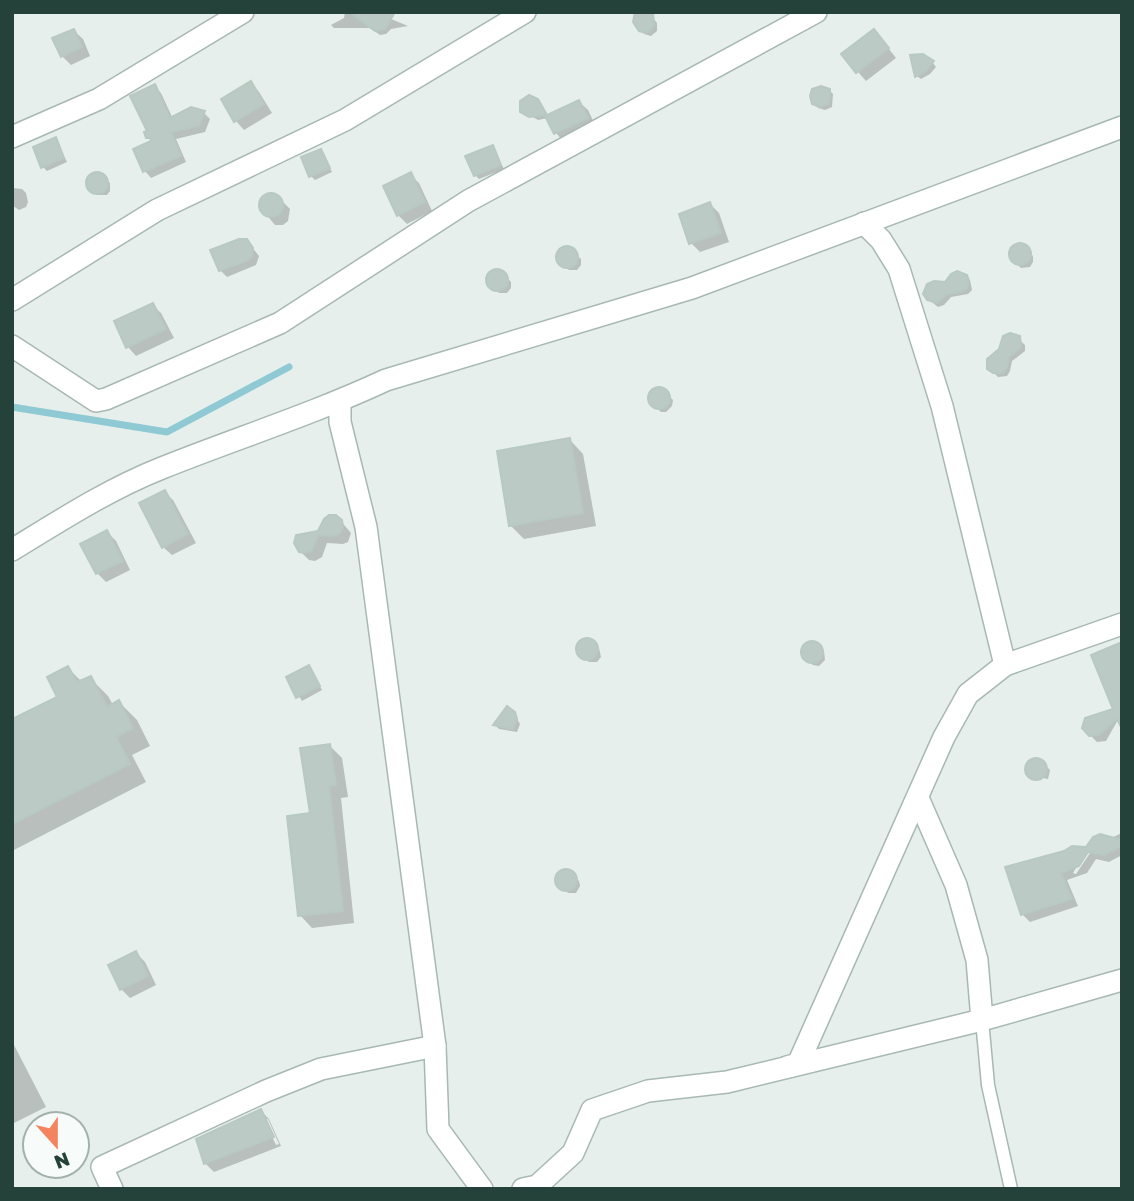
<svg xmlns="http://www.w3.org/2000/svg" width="1134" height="1201" font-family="'Golos Text',sans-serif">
	<rect width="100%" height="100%" fill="#e6efeb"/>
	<!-- shadow -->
	<g fill="#0003" fill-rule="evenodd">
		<polygon points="345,12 390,12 391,19 408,26 391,29 386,34 380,35 370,28 334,28 331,25 344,18"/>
		<polygon points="650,14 657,23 657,31 651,36 644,34 636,25"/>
		<polygon points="74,31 83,39 90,56 71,65 62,56"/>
		<polygon points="882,40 896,58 866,81 843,55"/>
		<polygon points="933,63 936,67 930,74 921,79 917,76"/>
		<polygon points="251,83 259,92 272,113 244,130 236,121"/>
		<polygon points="154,86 161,93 173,119 204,113 210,119 205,132 176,139 186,162 151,178 145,171 153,142 148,137"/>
		<polygon points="829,90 833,94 832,107 825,110 818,108 813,103"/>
		<polygon points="537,101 549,117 579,102 588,110 596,127 564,142 556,133 548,118 538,120 523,111"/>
		<polygon points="55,139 67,162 47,171 43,167"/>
		<polygon points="492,147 504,169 479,179 475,175"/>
		<polygon points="321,151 332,172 315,180 311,176"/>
		<polygon points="96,174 110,183 110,191 107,195 96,195 88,184 90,177"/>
		<polygon points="410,175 419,183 432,211 407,224 398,215"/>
		<polygon points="12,188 22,189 26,193 28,202 26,207 19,210 12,205"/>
		<polygon points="270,195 281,200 290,209 288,221 283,225 275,225 260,207 262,200"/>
		<polygon points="710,204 719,213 729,242 700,252 691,243"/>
		<polygon points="247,241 259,256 256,265 227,277 220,270"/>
		<polygon points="1016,246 1022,246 1033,256 1033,262 1030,267 1021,268 1012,259 1012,251"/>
		<polygon points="569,248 581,259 581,265 577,270 569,270 560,262 559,253 563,249"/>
		<polygon points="493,272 502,272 511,282 511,288 507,293 499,293 488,282 489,276"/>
		<polygon points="966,276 970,280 972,290 968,294 951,297 944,305 938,307 928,299 946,284"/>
		<polygon points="152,305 161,313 174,338 136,356 128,347"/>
		<polygon points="1013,334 1025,345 1025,351 1012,361 1010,371 1007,376 998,377 989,368"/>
		<polygon points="655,390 664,391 673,400 672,406 666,412 661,412 651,403 651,394"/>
		<polygon points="570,440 583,454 596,526 524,539 511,526"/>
		<polygon points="164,492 173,500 196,543 172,555 163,547"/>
		<polygon points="339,519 351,533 348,542 343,544 327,543 322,557 315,561 309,560 300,551 320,532"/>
		<polygon points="107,532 116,541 130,570 106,582 97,573"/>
		<polygon points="589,640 599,648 601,657 597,662 589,662 580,654 579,646 583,641"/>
		<polygon points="814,643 824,651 825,660 819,666 813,665 804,657 803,648 808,644"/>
		<polygon points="309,667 322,690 302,701 288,678"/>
		<polygon points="68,668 82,682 90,678 108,696 113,705 119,702 137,720 150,746 132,755 146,782 12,851 12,721 59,697"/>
		<polygon points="1115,710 1119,718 1106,741 1097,742 1085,730"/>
		<polygon points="514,714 520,724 517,732 499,729 495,725"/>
		<polygon points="330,746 342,758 348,797 341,798 354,923 312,928 300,915 312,814"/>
		<polygon points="1035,760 1041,761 1050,770 1048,779 1030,775 1027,771 1030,762"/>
		<path d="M1122 833V855L1109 862 1096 859 1087 873 1067 880 1078 906 1030 922 1022 914 1008 868 1087 849ZM1085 853H1090L1076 874 1073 873Z"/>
		<polygon points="562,872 570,872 579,881 580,886 576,893 568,893 557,882 558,876"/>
		<polygon points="136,953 145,962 156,985 130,998 121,989"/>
		<polygon points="12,1041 46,1107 12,1124"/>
		<path d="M261 1111 269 1119 281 1146 214 1172 205 1163ZM264 1119H268L279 1144 276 1145Z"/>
	</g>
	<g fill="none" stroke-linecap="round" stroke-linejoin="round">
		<!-- stream -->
		<polyline stroke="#8ec9d4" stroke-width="7" points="12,407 167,432 289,367"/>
	</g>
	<!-- building -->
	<g fill="#bbcac4" stroke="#b8c9c2" stroke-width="2">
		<polygon points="349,12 395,12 385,29 375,31"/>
		<polygon points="635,12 653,12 654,26 647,33 639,31 633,22"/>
		<polygon points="74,29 82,47 61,57 52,38"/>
		<polygon points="874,29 889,48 856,73 841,54"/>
		<polygon points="923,54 934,61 926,71 915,77 910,55"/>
		<polygon points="251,81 264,104 234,122 221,99"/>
		<polygon points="155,84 170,118 191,107 205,111 199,126 171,132 181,156 143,172 133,149 151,141 150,138 146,138 144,132 147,131 130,96"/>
		<polygon points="821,86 830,89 830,98 828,104 820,107 812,104 810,96 812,89"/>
		<polygon points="529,95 538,99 547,115 529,117 520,112 520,101"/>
		<polygon points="579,100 588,118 554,134 545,116"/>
		<polygon points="56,137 64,158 41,168 33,147"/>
		<polygon points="493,145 501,165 474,176 465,156"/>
		<polygon points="321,149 330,168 309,177 301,157"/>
		<polygon points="411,172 425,202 397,216 383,186"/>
		<circle cx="97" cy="183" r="11"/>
		<circle cx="271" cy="205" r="12"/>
		<polygon points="710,202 721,233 689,244 679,214"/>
		<polygon points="239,239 247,239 253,248 252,256 247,261 219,271 210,250"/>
		<circle cx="1020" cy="254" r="11"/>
		<circle cx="567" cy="257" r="11"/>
		<circle cx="497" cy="280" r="11"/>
		<polygon points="957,271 967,275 969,281 967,288 961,292 947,294 937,303 927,300 923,294 927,284 934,281 945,282 951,274"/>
		<polygon points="153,303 166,329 126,348 114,321"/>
		<polygon points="1010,333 1020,336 1021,347 1009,357 1007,367 1003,373 993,373 987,369 987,359 999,349 1003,336"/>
		<circle cx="659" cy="398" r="11"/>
		<polygon points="570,438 583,513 509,526 497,451"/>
		<polygon points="165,490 188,534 162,548 139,503"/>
		<polygon points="329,515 336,515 342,520 343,527 340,533 334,536 318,535 312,550 305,553 299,552 294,543 296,535 318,531 324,519"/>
		<polygon points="107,530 123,561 96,574 80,544"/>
		<circle cx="587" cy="649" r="11"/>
		<circle cx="812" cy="652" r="11"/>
		<polygon points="1122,642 1122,729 1117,719 1099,735 1089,736 1082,728 1085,718 1113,709 1091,655"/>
		<polygon points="309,665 320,686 296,698 286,677"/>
		<polygon points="68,666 77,682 91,676 107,707 119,700 133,728 116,737 130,764 12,824 12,719 57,697 47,677"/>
		<polygon points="507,706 515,712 517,719 513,729 493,725"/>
		<polygon points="330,744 336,785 329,786 343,911 298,916 287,816 310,813 300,748"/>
		<circle cx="1036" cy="769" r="11"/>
		<polygon points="1100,834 1122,840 1122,846 1104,855 1088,852 1079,866 1061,873 1072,899 1021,915 1005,867 1064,851 1072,846 1086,847 1093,837"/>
		<circle cx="566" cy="880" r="11"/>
		<polygon points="136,951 148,976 120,990 108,965"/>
		<polygon points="261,1109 274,1137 204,1164 196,1139"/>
	</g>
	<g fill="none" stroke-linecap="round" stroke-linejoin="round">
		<!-- service casing -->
		<g stroke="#a8b8b2" stroke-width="15">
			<polyline id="service" points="982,1020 988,1085 1011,1189"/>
		</g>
		<!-- minor casing -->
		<g stroke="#a8b8b2" stroke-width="24">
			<g id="minor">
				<polyline points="12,137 99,99 243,12"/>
				<polyline points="864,223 881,240 899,269 942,406 1005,665"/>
				<polyline points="12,300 157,210 345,120 525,12"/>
				<polyline points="12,346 96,401 106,399 280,323 468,201 816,12"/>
				<polyline points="340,402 340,422 366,527 435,1046 438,1129 482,1189"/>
				<path d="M12 550C61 520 109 489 162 468 237 438 313 414 386 380L692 288 1122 127"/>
				<polyline points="918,798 956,885 977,960 982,1020"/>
				<polyline points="787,1067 798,1064 944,737 968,694 1005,665 1122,624"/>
				<polyline points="112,1189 102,1167 266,1091 321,1069 435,1046"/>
				<polyline points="523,1189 537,1186 573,1153 592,1110 648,1091 727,1082 982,1020 1122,980"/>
			</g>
		</g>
		<!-- service -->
		<use href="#service" stroke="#fff" stroke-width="12"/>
		<!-- minor -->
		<use href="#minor" stroke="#fff" stroke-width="21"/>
	</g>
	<!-- border -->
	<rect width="1134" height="1201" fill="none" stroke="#24423a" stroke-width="28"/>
	<!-- north arrow -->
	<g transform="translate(56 1145) rotate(159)"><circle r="33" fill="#f7fbf9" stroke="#a3b1ad" stroke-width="2"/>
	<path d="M0-5L12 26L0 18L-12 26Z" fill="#f4845f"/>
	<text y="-10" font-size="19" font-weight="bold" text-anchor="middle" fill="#24423a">N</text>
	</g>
</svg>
